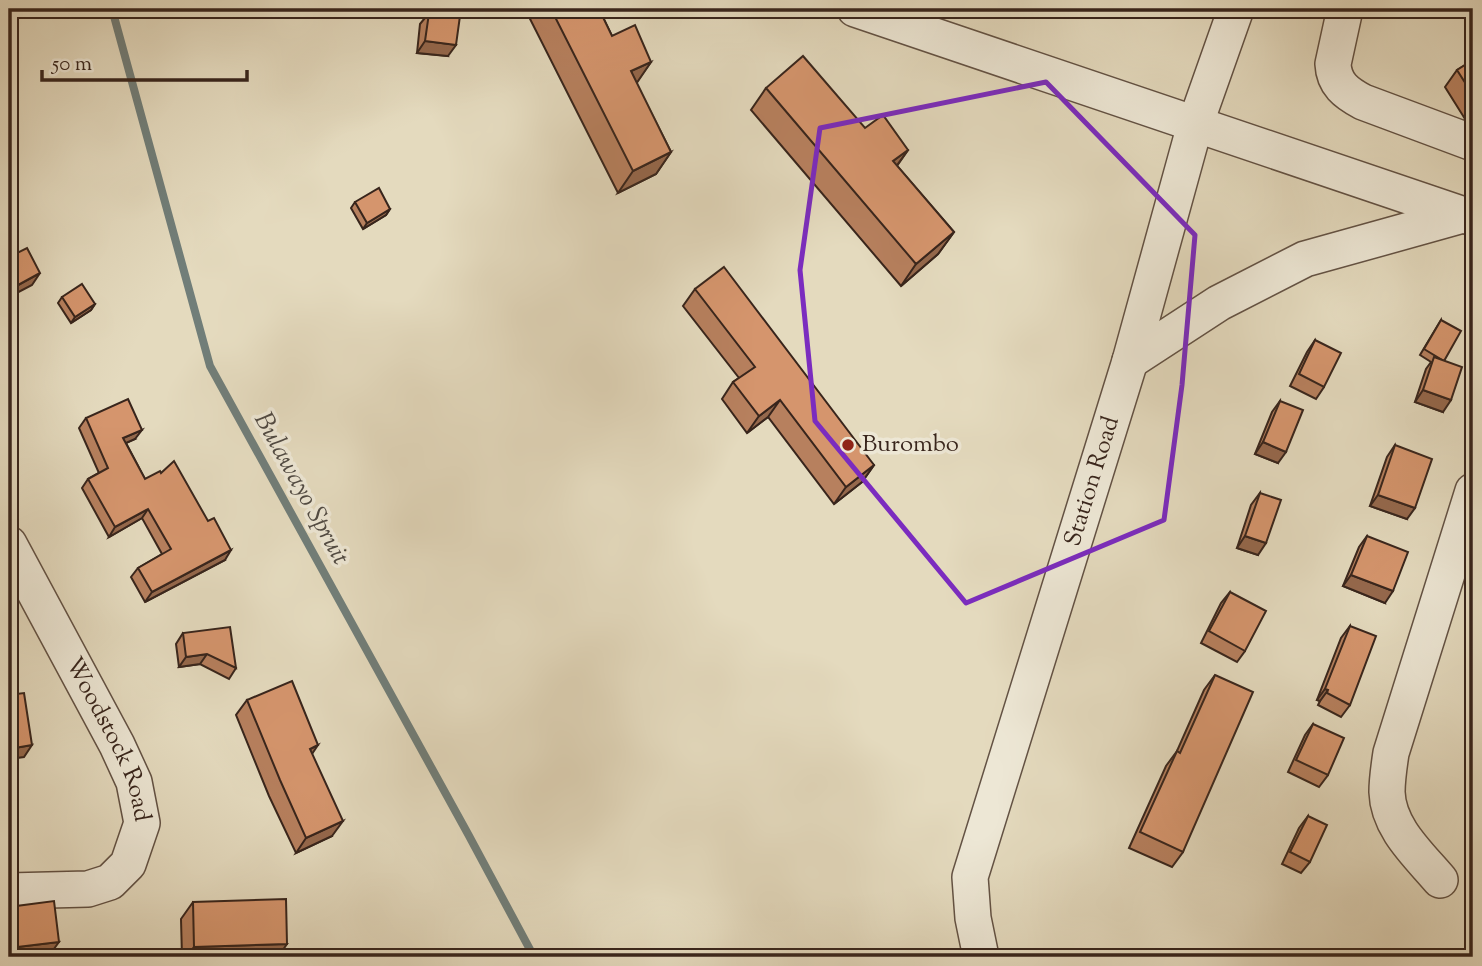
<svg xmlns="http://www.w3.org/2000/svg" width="1482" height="966" font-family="'Sorts Mill Goudy',serif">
	<rect width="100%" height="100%" fill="#e4dabe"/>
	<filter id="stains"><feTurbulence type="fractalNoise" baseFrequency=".00286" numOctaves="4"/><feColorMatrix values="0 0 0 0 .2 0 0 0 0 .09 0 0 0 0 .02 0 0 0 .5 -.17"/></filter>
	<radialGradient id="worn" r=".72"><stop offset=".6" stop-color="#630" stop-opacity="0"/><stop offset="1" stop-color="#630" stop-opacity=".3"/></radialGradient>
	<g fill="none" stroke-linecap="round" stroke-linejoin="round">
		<!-- stream -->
		<polyline stroke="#717e79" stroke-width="8" points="112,9 210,366 468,834 534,957"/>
		<!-- minor casing -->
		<g stroke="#635244" stroke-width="38">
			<g id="minor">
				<polyline points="855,9 1473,218"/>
				<path d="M1345 9 1333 64C1334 84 1346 93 1363 102L1473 143"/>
				<polyline points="1130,361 1219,303 1305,259 1463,215"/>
				<path id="s1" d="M9 544 117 745 134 782 142 823 128 864 110 882 88 889 9 891"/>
				<path d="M1440 880C1419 855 1388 828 1387 792 1387 779 1389 766 1391 753L1473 491"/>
				<path id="s2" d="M981 957 973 918 970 877 1130 361 1195 125 1236 9"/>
			</g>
		</g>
		<!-- minor -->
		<use href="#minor" stroke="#ede7d5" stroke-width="35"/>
	</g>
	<!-- wall -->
	<g fill="#b7805e" stroke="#38251c" stroke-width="2">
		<polygon points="525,9 599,9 612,36 651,62 636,83 671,152 656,174 618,193"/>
		<polygon points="429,13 448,56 417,53 420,24"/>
		<polygon points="1473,60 1473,117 1469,120 1465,119 1445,87 1457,70"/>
		<polygon points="766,88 865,128 908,150 897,166 954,232 938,254 901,286 751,110"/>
		<polygon points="355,202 390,209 386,215 363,229 351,208"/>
		<polygon points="695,289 874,465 862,482 834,504 768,417 747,433 722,399 733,382 739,378 683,306"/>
		<polygon points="62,297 95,304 91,310 71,323 58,303"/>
		<polygon points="1441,320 1444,361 1443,412 1415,402 1426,369 1431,362 1420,355"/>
		<polygon points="1315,340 1324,387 1316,399 1290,386 1307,352"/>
		<polygon points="1280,401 1278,463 1255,454 1272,412"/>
		<polygon points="86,418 135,439 126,443 145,479 225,560 145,602 131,577 138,568 162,554 142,518 109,537 82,488 88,479 99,473 79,428"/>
		<polygon points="1395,445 1407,519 1370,506 1387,457"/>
		<polygon points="1260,493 1258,555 1237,548 1251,505"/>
		<polygon points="1367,536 1385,603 1343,586 1359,547"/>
		<polygon points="1230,592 1245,651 1237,662 1201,643 1221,603"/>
		<polygon points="1350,626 1350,705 1341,717 1318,705 1320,701 1317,700 1341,638"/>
		<polygon points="183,633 236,668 229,679 200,664 179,667 176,644"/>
		<polygon points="1215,675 1183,852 1172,867 1129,848 1166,766 1177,751 1204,690"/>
		<polygon points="247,700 332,836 296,853 269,796 236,715"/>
		<polygon points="1313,724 1328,775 1319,787 1288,772 1305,735"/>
		<polygon points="1308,816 1310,862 1301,873 1282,864 1299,828"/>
		<polygon points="193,902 278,957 182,957 181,919"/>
	</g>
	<!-- shaded-wall -->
	<g fill="#95684c" stroke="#38251c" stroke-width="2">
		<polygon points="425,41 456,45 448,56 417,53"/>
		<polygon points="651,62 636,84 631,71"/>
		<polygon points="1473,107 1473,117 1469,120 1465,119"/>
		<polygon points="908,150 892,172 893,161"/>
		<polygon points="671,152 656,174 618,193 633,171"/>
		<polygon points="390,209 386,215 363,229 367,223"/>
		<polygon points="954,232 938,254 901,286 916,264"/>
		<polygon points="40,273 32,285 9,297 9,290"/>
		<polygon points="95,304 91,310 71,323 75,317"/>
		<polygon points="1423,390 1451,400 1443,412 1415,402"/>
		<polygon points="780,400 768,417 747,433 759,416"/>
		<polygon points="142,430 135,439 117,447 123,438"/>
		<polygon points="1263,442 1286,452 1278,463 1255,454"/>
		<polygon points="874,465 862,482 834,504 846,487"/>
		<polygon points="1378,495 1415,508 1407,519 1370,506"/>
		<polygon points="148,509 142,518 109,537 115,527"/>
		<polygon points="1245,536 1266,543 1258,555 1237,548"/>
		<polygon points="231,550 225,560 145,602 152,592"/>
		<polygon points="1351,575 1393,591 1385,603 1343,586"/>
		<polygon points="207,654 200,664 179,667 186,657"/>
		<polygon points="1325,689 1328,690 1320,701 1317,700"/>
		<polygon points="32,745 24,757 9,759 9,749"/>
		<polygon points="318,745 308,760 310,749"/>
		<polygon points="343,821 332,836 296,853 306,838"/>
		<polygon points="59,942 48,957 9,957 9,948"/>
		<polygon points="287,944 278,957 186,957 194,947"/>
	</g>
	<!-- building -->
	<g fill="#d5956d" stroke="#38251c" stroke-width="2">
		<polygon points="551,9 599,9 612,36 635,25 651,62 631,71 671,152 633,171"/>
		<polygon points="429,13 460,16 456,45 425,41"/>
		<polygon points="803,56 865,128 883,115 908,150 893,161 954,232 916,264 766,88"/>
		<polygon points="1473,60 1473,95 1457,70"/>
		<polygon points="379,188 390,209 367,223 355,202"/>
		<polygon points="27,248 40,273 9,290 9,257"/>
		<polygon points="724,267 874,465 846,487 780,400 759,416 733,382 755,367 695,289"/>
		<polygon points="82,284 95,304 75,317 62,297"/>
		<polygon points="1441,320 1461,331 1444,361 1424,349"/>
		<polygon points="1315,340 1341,353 1324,387 1299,374"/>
		<polygon points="1434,357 1462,367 1451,400 1423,390"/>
		<polygon points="128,399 142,430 123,438 145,479 160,471 161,473 174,461 208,521 214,518 231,550 152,592 138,568 171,549 148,509 115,527 88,479 108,468 86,418"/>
		<polygon points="1280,401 1303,410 1286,452 1263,442"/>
		<polygon points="1395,445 1432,459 1415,508 1378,495"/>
		<polygon points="1260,493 1281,500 1266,543 1245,536"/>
		<polygon points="1367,536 1408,552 1393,591 1351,575"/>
		<polygon points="1230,592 1266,611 1245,651 1209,631"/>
		<polygon points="1350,626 1376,636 1350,705 1327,693 1328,690 1325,689"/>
		<polygon points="230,627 236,668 207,654 186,657 183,633"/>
		<polygon points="1215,675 1253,692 1183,852 1140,832 1177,751 1180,753"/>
		<polygon points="292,681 318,745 310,749 343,821 306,838 280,780 247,700"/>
		<polygon points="24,693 32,745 9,749 9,695"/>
		<polygon points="1313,724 1344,738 1328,775 1296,760"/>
		<polygon points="1308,816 1327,825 1310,862 1290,852"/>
		<polygon points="286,899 287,944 194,947 193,902"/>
		<polygon points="54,901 59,942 9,948 9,907"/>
	</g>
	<!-- marked area -->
	<path fill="none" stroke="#7b2cbf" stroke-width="5" stroke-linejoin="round" d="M1046 82 1195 235 1182 385 1164 520 966 603 815 421 800 270 820 128Z"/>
	<!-- markers -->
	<circle fill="#8f2418" stroke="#ede7d5" stroke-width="2.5" cx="848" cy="445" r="7"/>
	<g text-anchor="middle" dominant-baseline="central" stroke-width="7" stroke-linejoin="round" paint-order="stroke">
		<!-- poi labels -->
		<g font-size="24" fill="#38251c" stroke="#ede7d5" text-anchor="start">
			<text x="862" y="445">Burombo</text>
		</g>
		<!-- street labels -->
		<g font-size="24" fill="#38251c" stroke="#ede7d5">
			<text stroke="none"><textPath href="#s2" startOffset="495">Station Road</textPath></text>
			<text stroke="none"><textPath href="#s1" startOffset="220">Woodstock Road</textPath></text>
		</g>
		<!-- water labels -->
		<g font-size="26" font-style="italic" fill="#504a43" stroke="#ede7d5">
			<text transform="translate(301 489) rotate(61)">Bulawayo Spruit</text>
		</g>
	</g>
	<!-- margin -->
	<rect width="1482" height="966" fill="none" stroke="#e4dabe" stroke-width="35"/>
	<rect x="10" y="10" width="1461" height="945" fill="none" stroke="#38251c" stroke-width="3.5"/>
	<rect x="18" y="18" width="1447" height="931" fill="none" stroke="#38251c" stroke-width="2"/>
	<!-- scale -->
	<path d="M42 70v10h205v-10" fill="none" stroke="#38251c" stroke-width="3.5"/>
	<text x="52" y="70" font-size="21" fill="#38251c" stroke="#ede7d5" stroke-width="5" paint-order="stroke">50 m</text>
	<rect width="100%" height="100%" filter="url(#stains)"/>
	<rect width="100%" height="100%" fill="url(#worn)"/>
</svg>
